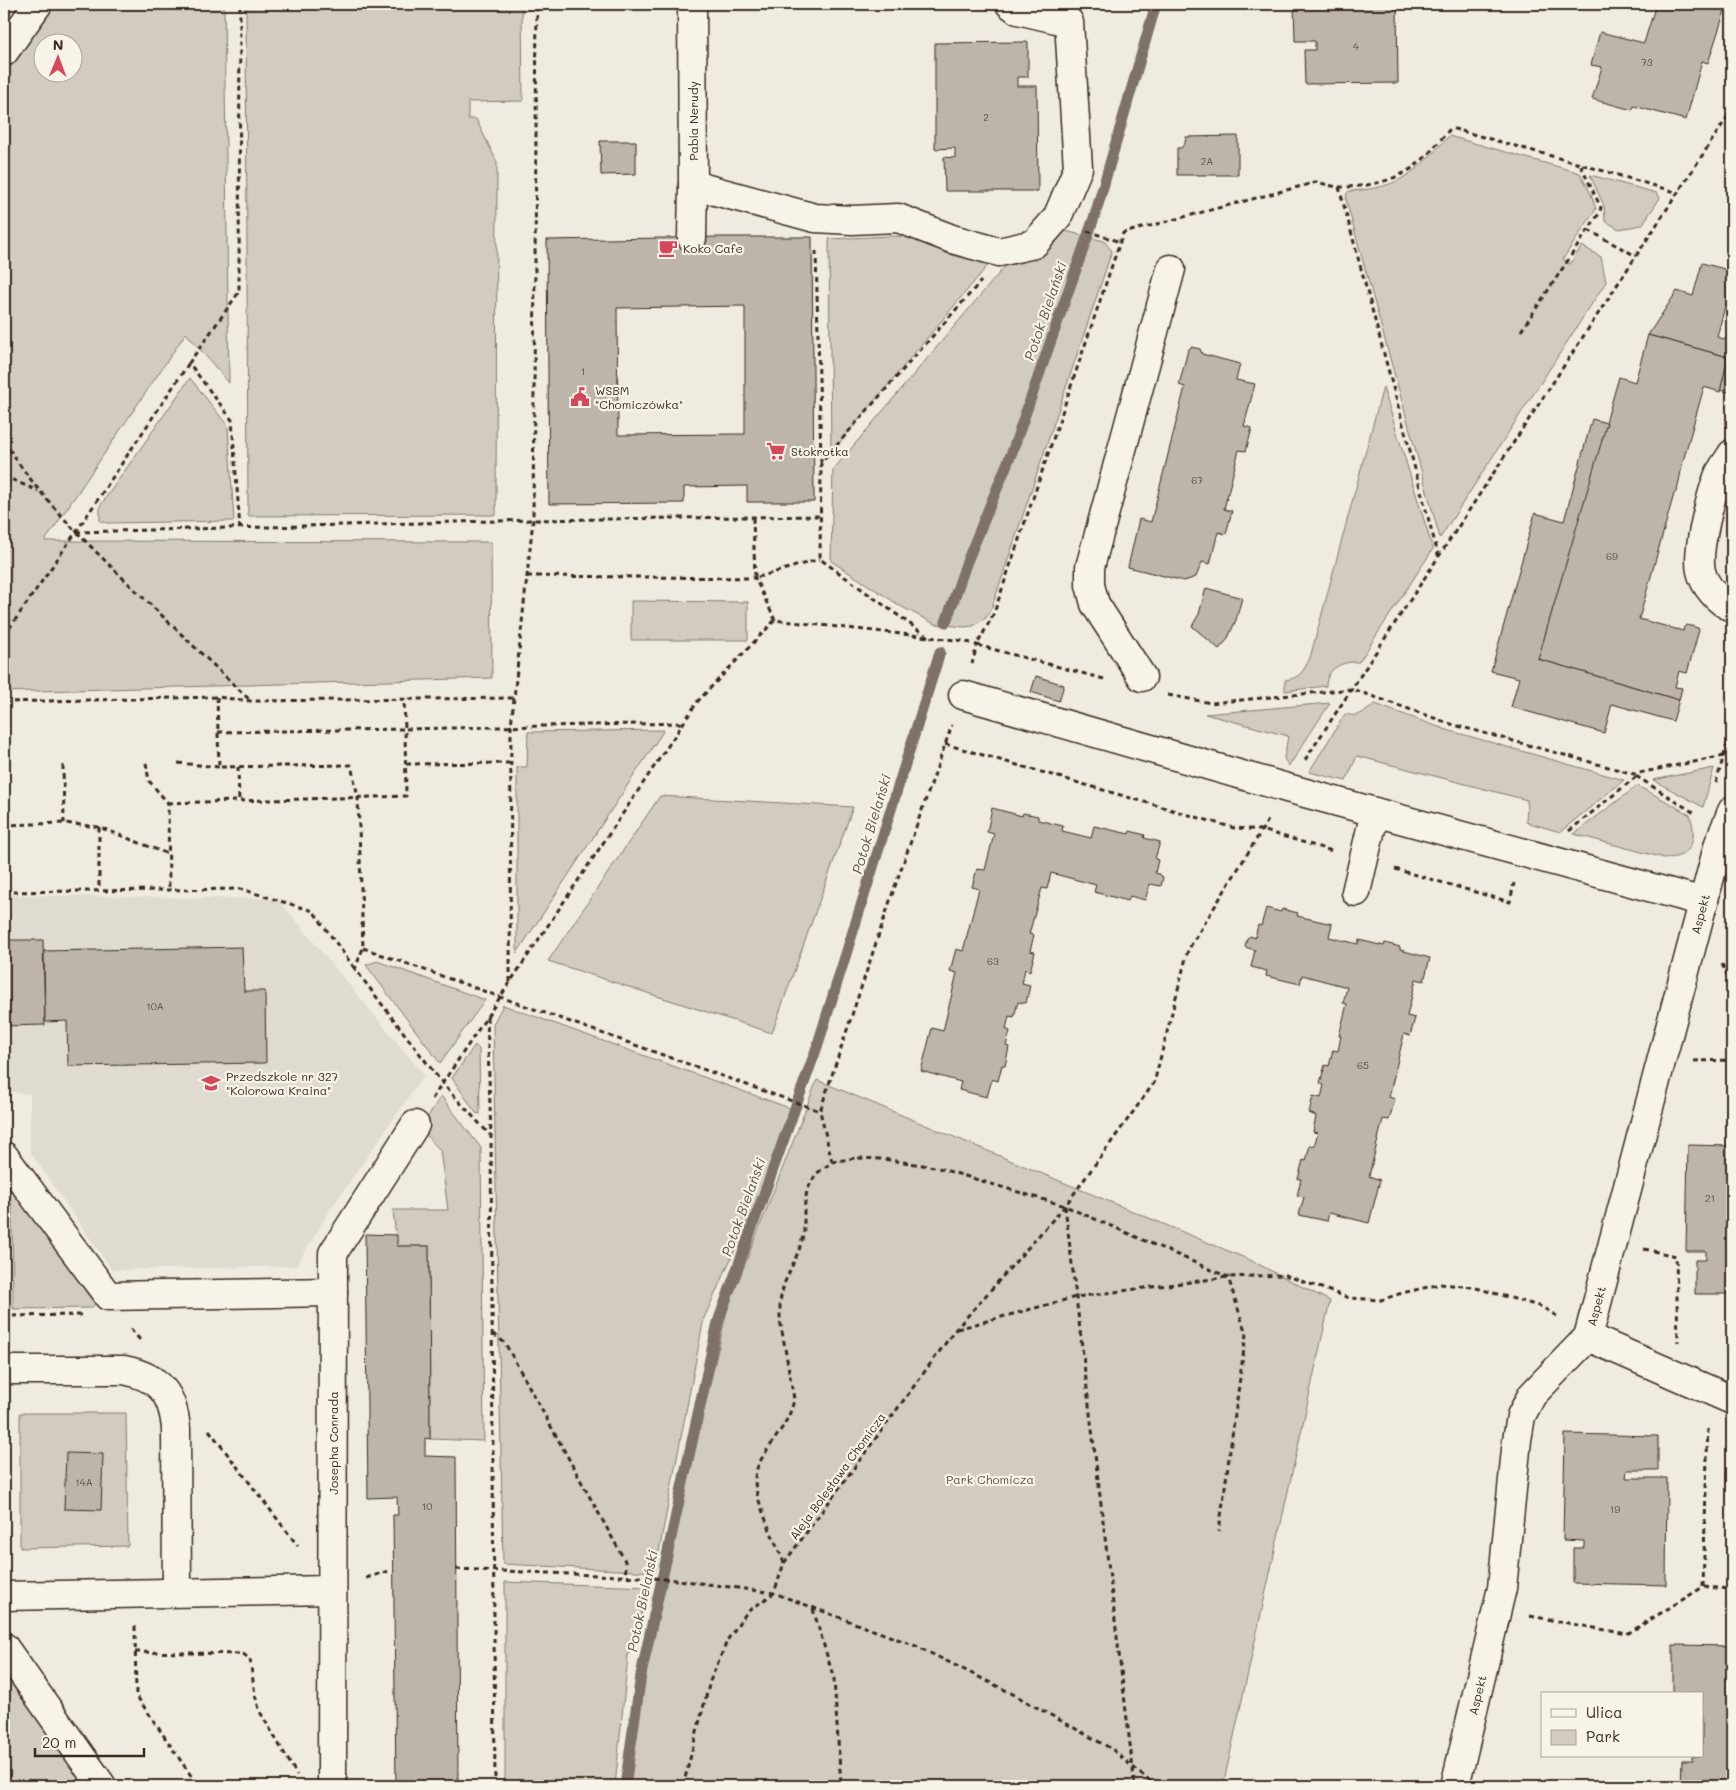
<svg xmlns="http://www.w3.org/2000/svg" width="1736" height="1790" font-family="Mali,sans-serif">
	<rect width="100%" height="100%" fill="#efebe0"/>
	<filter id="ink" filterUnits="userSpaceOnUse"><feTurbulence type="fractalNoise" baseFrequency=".02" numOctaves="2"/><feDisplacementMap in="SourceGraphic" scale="10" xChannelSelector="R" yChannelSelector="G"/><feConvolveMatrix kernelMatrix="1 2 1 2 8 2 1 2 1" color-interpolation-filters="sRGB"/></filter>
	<g filter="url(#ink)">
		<!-- built -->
		<polygon fill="#e0dbd0" points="4,895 278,899 424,1075 330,1210 296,1266 112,1270 30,1152 30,1094 4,1091"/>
		<!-- green -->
		<g fill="#d1cbc0" stroke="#867a6f" fill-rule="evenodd">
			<path d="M53 4H224L229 383 186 333 45 541 491 542 492 678 4 692V74ZM42 42H72V72H42Z"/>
			<polygon points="246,4 522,4 523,101 468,102 468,119 476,119 497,162 496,515 248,516"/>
			<path d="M1449 136 1580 173 1591 194 1596 209 1563 259 1570 264 1582 246 1601 257 1606 282 1440 538 1346 200 1347 193 1350 191C1402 188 1415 172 1449 136Z"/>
			<polygon points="1590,175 1657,193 1660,198 1642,225 1619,229 1605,221 1604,206"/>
			<polygon points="1062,230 1104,241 1112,251 992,607 986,618 973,626 965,627 935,624 902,607 831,561 833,470 1006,265 1040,254 1055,244"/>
			<polygon points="890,236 911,237 989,264 831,453 829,239"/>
			<polygon points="190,378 228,426 234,521 107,523 100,521 100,506"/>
			<path d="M1383 387 1433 549 1359 662C1343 661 1326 668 1326 686L1285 691V680C1301 678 1303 671 1310 658Z"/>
			<polygon points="631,601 748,602 748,640 631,640"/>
			<polygon points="1330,703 1289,766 1284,759 1288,736 1205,714"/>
			<path d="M1375 704 1447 730 1624 780 1560 832 1526 822 1527 800 1357 756 1346 781 1309 772 1345 714C1357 718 1366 712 1375 704Z"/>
			<polygon points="664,730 517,953 517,767 527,767 528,732"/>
			<polygon points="1714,768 1703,807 1653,780"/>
			<path d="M1637 786C1656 795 1673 805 1690 815 1698 839 1692 859 1664 858L1574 834Z"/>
			<polygon points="660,796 853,807 772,1033 548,961"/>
			<polygon points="377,961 485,1000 440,1063 366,965"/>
			<polygon points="503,1005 798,1111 704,1318 655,1572 503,1564 493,1024"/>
			<polygon points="475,1045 479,1049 480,1114 476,1113 452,1078"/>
			<polygon points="817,1080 1250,1260 1330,1301 1223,1786 626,1786 636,1711 727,1310"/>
			<polygon points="441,1096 481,1148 484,1441 430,1439 429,1246 397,1246 393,1210 448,1210 440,1150 420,1129"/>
			<polygon points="4,1167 100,1300 91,1308 13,1309 12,1204 4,1203"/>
			<polygon points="20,1413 126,1413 128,1546 20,1548"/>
			<polygon points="505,1582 650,1587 628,1656 615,1786 505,1786"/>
			<polygon points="4,1671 89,1786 4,1786"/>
		</g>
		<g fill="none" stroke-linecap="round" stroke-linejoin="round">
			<!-- stream -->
			<g stroke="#7e7266" stroke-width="11">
				<polyline points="946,622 966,564 1012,452 1095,215 1156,4"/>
				<polyline points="625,1786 641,1675 718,1322 817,1047 940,652"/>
			</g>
		</g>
		<!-- building -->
		<g fill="#bdb5aa" stroke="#3b2a1e" fill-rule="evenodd">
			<polygon points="1294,4 1397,4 1398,83 1305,84 1304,50 1315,50 1315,41 1295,41"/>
			<polygon points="1656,4 1727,4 1708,63 1702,61 1686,120 1634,106 1632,110 1592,99 1602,67 1591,65 1600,32 1644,43"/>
			<polygon points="1028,42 1028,77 1017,77 1017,86 1037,86 1038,191 945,191 944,157 955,158 955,148 935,149 935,43"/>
			<polygon points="1238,136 1238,175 1177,175 1177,148 1181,148 1185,143 1186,137"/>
			<polygon points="600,141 636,141 636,174 601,175"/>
			<path d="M722 237H812L814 502H747V486L684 487V503L549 504 547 240ZM745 306V434L618 435 617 308Z"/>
			<polygon points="1702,263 1732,271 1732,269 1732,308 1725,306 1717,337 1732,341 1732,393 1720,390 1728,357 1648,335 1677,291 1693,296"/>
			<polygon points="1648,335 1728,357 1720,392 1704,387 1683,461 1677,491 1674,494 1639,619 1683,631 1684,627 1687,625 1698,628 1699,630 1687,673 1679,671 1675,687 1682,688 1679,700 1538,659 1619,377 1635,382"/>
			<polygon points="1191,347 1200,349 1202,354 1240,364 1236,380 1255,384 1244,426 1252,428 1246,451 1239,450 1224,509 1232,511 1226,534 1218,532 1210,564 1202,562 1196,577 1184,581 1128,567 1139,519 1151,522 1185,387 1179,385 1188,350"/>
			<polygon points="1592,419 1607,423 1538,659 1679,700 1673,721 1612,704 1604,733 1511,707 1519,678 1491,671 1535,513 1564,521"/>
			<polygon points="1206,588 1242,598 1236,620 1227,640 1219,649 1192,626 1199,614"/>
			<polygon points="1036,676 1064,685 1059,701 1031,692"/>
			<polygon points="992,808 1022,816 1023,813 1038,816 1038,820 1063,826 1062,831 1091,838 1094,826 1129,834 1130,831 1145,835 1144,838 1160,842 1155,859 1158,860 1155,873 1159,874 1163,877 1161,886 1150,884 1145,900 1130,896 1128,901 1094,892 1096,885 1051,873 1047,889 1042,888 1029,934 1034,935 1030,951 1035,952 1030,971 1025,969 1022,983 1030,985 1026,1003 1018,1002 1014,1017 1009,1016 1006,1029 1010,1031 1006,1046 1009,1047 1005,1066 1002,1065 998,1081 992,1079 987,1097 959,1090 961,1082 921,1071 932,1028 943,1031 957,973 950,971 956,949 963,951 979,889 972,887 977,869 985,870 994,834 987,832"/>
			<polygon points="1266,908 1281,912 1282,909 1298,913 1297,916 1332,924 1329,937 1358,944 1359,940 1384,946 1385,943 1400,947 1400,950 1430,958 1424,981 1416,979 1407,1016 1415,1018 1410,1036 1404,1034 1389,1097 1395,1099 1389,1120 1383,1119 1369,1176 1380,1180 1369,1223 1329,1213 1327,1221 1299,1215 1304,1197 1297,1196 1301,1179 1298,1179 1303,1160 1306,1161 1310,1145 1314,1146 1318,1133 1313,1132 1316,1116 1309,1113 1313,1096 1321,1098 1324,1085 1320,1083 1325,1065 1329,1066 1333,1050 1338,1051 1341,1036 1339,1036 1347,1004 1343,1003 1347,987 1302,975 1300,984 1266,976 1267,971 1251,967 1255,950 1245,947 1247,938 1251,936 1255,938 1258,925 1261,926"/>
			<polygon points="4,940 43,940 45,1025 4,1026"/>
			<polygon points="242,947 244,991 265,991 266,1063 68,1066 67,1021 45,1022 44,951"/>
			<polygon points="1688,1145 1732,1146 1732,1294 1695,1294 1695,1260 1706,1260 1706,1251 1686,1251"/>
			<polygon points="365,1234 397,1235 397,1246 429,1246 430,1439 425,1438 425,1456 456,1457 458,1786 396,1786 393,1515 398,1515 397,1497 368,1498"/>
			<polygon points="1565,1434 1658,1436 1658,1470 1627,1470 1626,1478 1667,1478 1666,1585 1573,1583 1573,1548 1584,1548 1584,1541 1563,1540"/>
			<polygon points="66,1453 103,1454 101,1510 64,1509"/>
			<polygon points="1673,1645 1732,1646 1732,1786 1681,1786 1682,1760 1692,1760 1692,1756 1702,1756 1702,1694 1673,1694"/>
		</g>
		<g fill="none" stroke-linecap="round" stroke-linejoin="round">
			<!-- minor casing -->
			<g stroke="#3b2a1e" stroke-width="31">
				<g id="minor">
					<polyline points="4,52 38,4"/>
					<polyline points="693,185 815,218 852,220 898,218 952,239 999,252 1034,244 1057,218 1078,168 1069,22 1018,10 1010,4"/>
					<polyline points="692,238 693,185 692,4"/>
					<path d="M1732 454C1728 461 1721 469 1718 477 1711 496 1696 551 1701 571 1704 585 1719 603 1732 607"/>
					<polyline points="1142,677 1095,604 1090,585 1090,567 1171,269"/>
					<polyline points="963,695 1287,788 1704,902"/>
					<polyline points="1356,892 1375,812"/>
					<polyline points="4,1156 108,1296 333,1292"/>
					<polyline points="1588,1337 1732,1400"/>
					<path d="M4 1370H124C159 1377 173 1393 176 1429L177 1592"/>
					<polyline points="4,1596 332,1590"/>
					<polyline points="4,1647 102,1786"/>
					<polyline points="332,1786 333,1253 415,1125"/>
					<polyline points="1455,1786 1502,1588 1517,1440 1521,1416 1532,1395 1588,1337 1719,843 1732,811"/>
				</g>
			</g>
			<!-- path -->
			<g stroke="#3b2a1e" stroke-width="3" stroke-dasharray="5 4" stroke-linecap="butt">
				<polyline points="1339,187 1439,558"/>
				<polyline points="1588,230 1636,256"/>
				<polyline points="1087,231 1120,242"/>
				<polyline points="816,251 821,462"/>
				<polyline points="1521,331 1598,215 1601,208 1580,164 1679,193"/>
				<path d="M4 441C40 499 84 540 132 587 172 625 211 663 251 701"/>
				<polyline points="4,476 38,491"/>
				<polyline points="753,518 755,578 820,559"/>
				<polyline points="240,529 232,420 189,363 239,292 240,4"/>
				<polyline points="76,532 533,520 821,516"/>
				<polyline points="527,576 755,578 775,620"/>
				<polyline points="4,636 76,532 189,363"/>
				<polyline points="928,637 820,559 821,463 981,281"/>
				<path d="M1104 679 977 645 994 613 1123 233 1317 182C1325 184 1333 187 1340 187 1368 187 1398 181 1420 162 1431 152 1441 139 1451 128L1580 164"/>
				<polyline points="1168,695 1211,703 1352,689 1451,724 1634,774 1724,756"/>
				<polyline points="217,697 219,767 351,765 358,797 363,948 355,969 443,1084 490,1135"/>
				<polyline points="4,702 217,697 251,701 514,698"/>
				<polyline points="218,732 405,729 404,698"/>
				<polyline points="945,744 1234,828 1262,830 1332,851"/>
				<polyline points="1305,760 1732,110"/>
				<polyline points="146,763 149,781 168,803 169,889"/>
				<polyline points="178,763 219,767"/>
				<polyline points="406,764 510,763"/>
				<polyline points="63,765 64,823"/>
				<polyline points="238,767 239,801"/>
				<polyline points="1636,776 1696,814"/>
				<polyline points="1716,783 1732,727"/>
				<polyline points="168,803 406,796 405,729 683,723"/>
				<polyline points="4,825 64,823 99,827 168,854"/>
				<polyline points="99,827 99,890"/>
				<polyline points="1569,831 1637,776"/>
				<polyline points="1395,869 1510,902 1514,883"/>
				<polyline points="4,892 241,889 313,911 355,969"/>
				<polyline points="363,948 820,1111"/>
				<polyline points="1722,964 1732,986"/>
				<polyline points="510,982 511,726 533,520 537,4"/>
				<polyline points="487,1017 491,1136 495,1786"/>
				<polyline points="1694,1061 1732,1060"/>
				<polyline points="432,1099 698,701 775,620 964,641 977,645 972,664"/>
				<polyline points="832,1162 820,1111 893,892 952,725"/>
				<polyline points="1065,1206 1135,1786"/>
				<polyline points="1644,1249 1676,1256 1678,1342"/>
				<polyline points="4,1316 82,1315"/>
				<polyline points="131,1329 140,1340"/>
				<polyline points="957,1329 1076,1297 1228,1277 1285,1275 1349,1298 1381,1300 1402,1293 1441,1284 1473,1287 1542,1307 1560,1318"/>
				<polyline points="493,1334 505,1343 625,1561 626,1576"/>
				<polyline points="209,1430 298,1546"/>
				<path d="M784 1563C776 1543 755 1500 755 1480 755 1467 763 1456 770 1446 780 1431 791 1417 794 1399L780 1320V1301L784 1284 799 1250 804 1233V1209L807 1190 816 1174 832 1162 855 1158 883 1159 935 1167 1065 1206 1228 1277 1246 1334 1219 1531"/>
				<polyline points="456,1569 641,1577 678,1580 774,1593 916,1646 1011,1693 1112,1749 1155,1786"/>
				<polyline points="366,1578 389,1571"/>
				<polyline points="1703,1587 1708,1425"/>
				<polyline points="813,1609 834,1679 841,1786"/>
				<polyline points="1530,1616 1627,1634 1703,1587 1732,1589"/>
				<polyline points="135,1626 136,1695 198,1786"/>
				<polyline points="135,1652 243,1654 250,1659 255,1695 260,1712 297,1775"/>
				<polyline points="683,1786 710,1681 728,1639 747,1612 774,1593 784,1563 956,1329 1065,1206 1154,1083 1188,950 1270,817"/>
			</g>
			<!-- minor -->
			<use href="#minor" stroke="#f7f3e8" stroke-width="28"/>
		</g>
	</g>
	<!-- icons -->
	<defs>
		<g id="cafe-bare" transform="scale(1.5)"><path d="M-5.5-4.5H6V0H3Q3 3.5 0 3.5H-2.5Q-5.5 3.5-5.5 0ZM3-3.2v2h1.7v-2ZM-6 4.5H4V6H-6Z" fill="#d1495b" stroke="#f7f3e8" stroke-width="2.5" paint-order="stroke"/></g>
		<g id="civic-bare" transform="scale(1.5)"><path d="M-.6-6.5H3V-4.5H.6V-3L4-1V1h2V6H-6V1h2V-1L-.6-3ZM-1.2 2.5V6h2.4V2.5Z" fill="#d1495b" stroke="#f7f3e8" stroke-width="2.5" paint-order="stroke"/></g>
		<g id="supermarket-bare" transform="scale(1.5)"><path d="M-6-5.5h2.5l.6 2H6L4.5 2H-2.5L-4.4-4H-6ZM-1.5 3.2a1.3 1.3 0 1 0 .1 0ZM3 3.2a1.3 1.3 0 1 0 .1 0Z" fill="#d1495b" stroke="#f7f3e8" stroke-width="2.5" paint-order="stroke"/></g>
		<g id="school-bare" transform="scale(1.5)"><path d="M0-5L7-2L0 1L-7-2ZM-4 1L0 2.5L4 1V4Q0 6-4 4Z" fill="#d1495b" stroke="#f7f3e8" stroke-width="2.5" paint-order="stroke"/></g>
	</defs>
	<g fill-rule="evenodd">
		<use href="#cafe-bare" x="668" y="248"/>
		<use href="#civic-bare" x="580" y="397"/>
		<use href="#supermarket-bare" x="776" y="451"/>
		<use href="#school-bare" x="211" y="1083"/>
	</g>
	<g text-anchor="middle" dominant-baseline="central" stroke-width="4.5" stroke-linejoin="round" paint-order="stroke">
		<!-- number labels -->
		<g font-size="10" fill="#5c4d41">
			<text x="1356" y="46">4</text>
			<text x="1647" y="62">73</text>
			<text x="986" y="117">2</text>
			<text x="1207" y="161">2A</text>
			<text x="583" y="371">1</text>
			<text x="1197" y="480">67</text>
			<text x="1612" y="556">69</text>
			<text x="993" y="961">63</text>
			<text x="155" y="1006">10A</text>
			<text x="1363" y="1065">65</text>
			<text x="1710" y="1198">21</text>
			<text x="84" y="1482">14A</text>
			<text x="427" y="1506">10</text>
			<text x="1615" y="1509">19</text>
		</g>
		<!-- street labels -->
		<g font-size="12" fill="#3b2a1e" stroke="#f7f3e8">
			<text transform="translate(693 121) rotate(-90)">Pabla Nerudy</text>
			<text transform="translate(1700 914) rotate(-75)">Aspekt</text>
			<text transform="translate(1596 1306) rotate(-75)">Aspekt</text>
			<text transform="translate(333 1443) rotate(-90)">Josepha Conrada</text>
			<text transform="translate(837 1476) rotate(-54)">Aleja Bolesława Chomicza</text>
			<text transform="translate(1477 1695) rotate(-76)">Aspekt</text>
		</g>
		<!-- poi labels -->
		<g font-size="12" fill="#3b2a1e" stroke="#f7f3e8" text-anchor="start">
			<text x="683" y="248">Koko Cafe</text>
			<text x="595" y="390">WSBM<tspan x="595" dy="14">"Chomiczówka"</tspan></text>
			<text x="791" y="451">Stokrotka</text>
			<text x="226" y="1076">Przedszkole nr 327<tspan x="226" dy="14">"Kolorowa Kraina"</tspan></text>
		</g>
		<!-- park labels -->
		<g font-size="12" fill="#605246" stroke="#f7f3e8">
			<text x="990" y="1479">Park Chomicza</text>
		</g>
		<!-- water labels -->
		<g font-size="14" font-style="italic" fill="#625448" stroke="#f7f3e8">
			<text transform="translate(1045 311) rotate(-71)">Potok Bielański</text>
			<text transform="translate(871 824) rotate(-73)">Potok Bielański</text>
			<text transform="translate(743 1207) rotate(-70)">Potok Bielański</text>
			<text transform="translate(642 1601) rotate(-78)">Potok Bielański</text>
		</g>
	</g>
	<!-- margin -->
	<rect width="1736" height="1790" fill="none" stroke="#f7f3e8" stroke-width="20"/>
	<rect x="10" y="10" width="1716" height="1770" fill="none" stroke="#3b2a1e" stroke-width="2" filter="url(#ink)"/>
	<!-- legend -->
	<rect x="1541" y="1692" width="162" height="65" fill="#f7f3e8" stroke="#aca397"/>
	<rect x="1551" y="1709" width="25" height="8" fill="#f7f3e8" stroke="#aca397"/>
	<text x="1586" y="1718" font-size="15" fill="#3b2a1e">Ulica</text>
	<rect x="1551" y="1730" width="25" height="15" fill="#d1cbc0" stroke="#aca397"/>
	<text x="1586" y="1742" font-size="15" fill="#3b2a1e">Park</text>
	<!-- north arrow -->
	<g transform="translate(58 58) rotate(1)"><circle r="24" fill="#f7f3e8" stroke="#aca397"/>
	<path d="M0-4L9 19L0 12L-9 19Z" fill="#d1495b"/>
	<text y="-8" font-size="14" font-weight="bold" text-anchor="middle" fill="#3b2a1e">N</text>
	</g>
	<!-- scale -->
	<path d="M35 1748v8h109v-8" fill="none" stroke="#3b2a1e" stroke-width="2.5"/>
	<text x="42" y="1748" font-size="15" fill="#3b2a1e" stroke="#f7f3e8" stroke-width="4" paint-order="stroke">20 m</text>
</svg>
